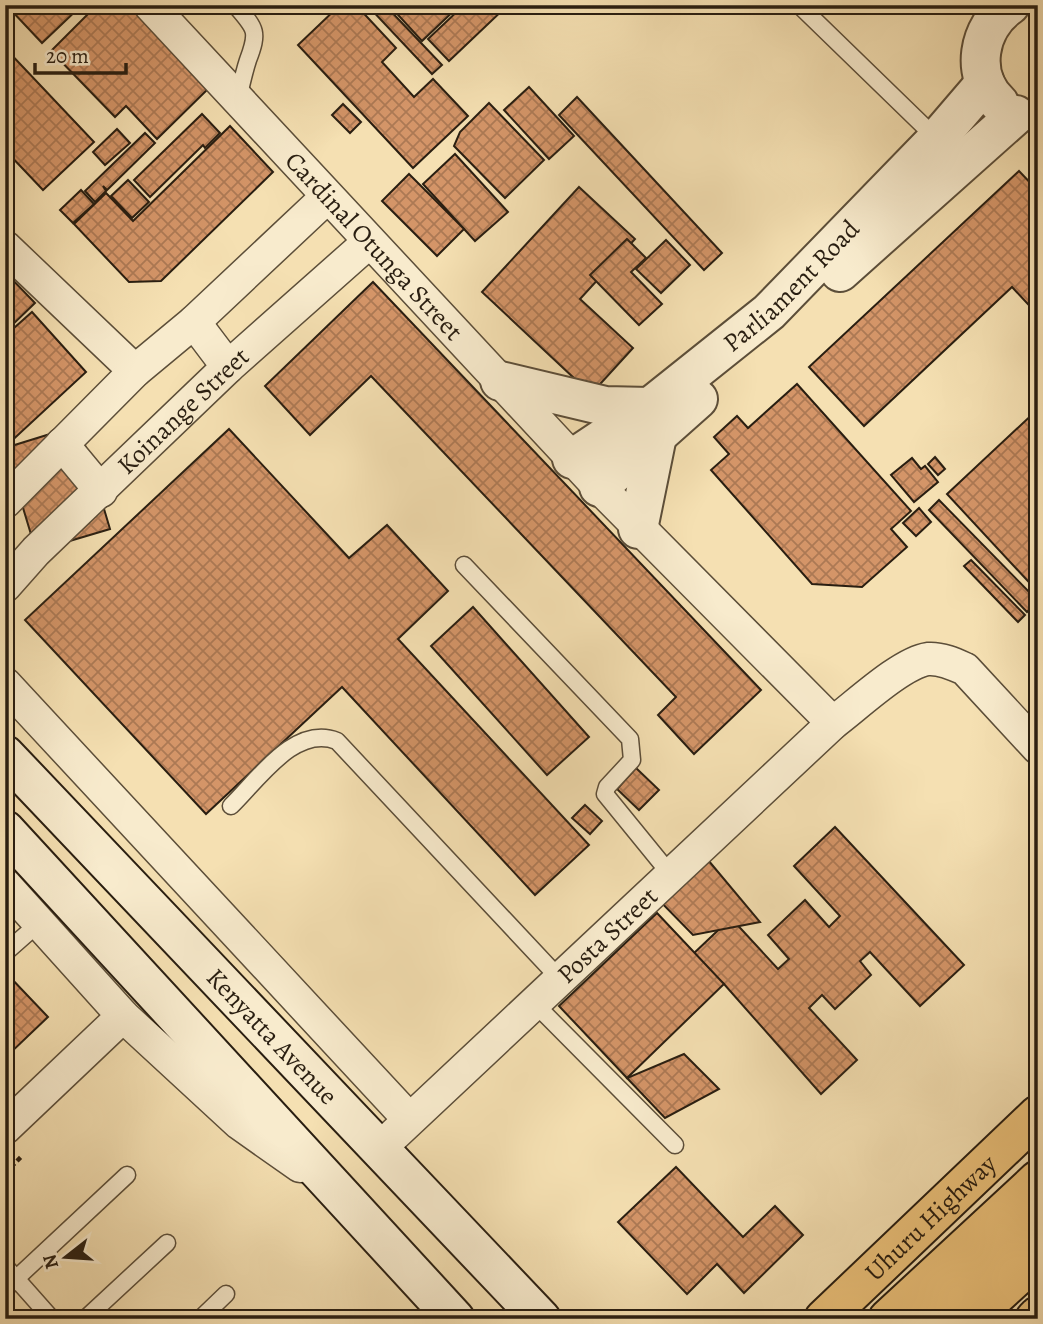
<svg xmlns="http://www.w3.org/2000/svg" width="1043" height="1324" font-family="Alegreya,serif">
	<defs>
		<pattern id="building-cross-hatch" width="8" height="8" patternUnits="userSpaceOnUse" patternTransform="scale(1.75)"><rect width="8" height="8" fill="#d49568"/><path d="M0 0l8 8M0 8l8-8" fill="none" stroke="#ac7954"/></pattern>
	</defs>
	<rect width="100%" height="100%" fill="#f5e0b2"/>
	<filter id="stains"><feTurbulence type="fractalNoise" baseFrequency=".00286" numOctaves="4"/><feColorMatrix values="0 0 0 0 .2 0 0 0 0 .09 0 0 0 0 .02 0 0 0 .5 -.17"/></filter>
	<radialGradient id="worn" r=".72"><stop offset=".6" stop-color="#630" stop-opacity="0"/><stop offset="1" stop-color="#630" stop-opacity=".3"/></radialGradient>
	<!-- building -->
	<g fill="url(#building-cross-hatch)" stroke="#291e11" stroke-width="2">
		<polygon points="5,5 82,5 42,43 10,9 5,14"/>
		<polygon points="97,5 133,5 211,86 157,139 126,106 115,117 51,51"/>
		<polygon points="340,5 356,5 396,48 382,62 414,97 433,79 468,116 413,168 298,45"/>
		<polygon points="367,5 385,5 442,65 432,74"/>
		<polygon points="389,5 460,5 422,41"/>
		<polygon points="464,5 507,6 449,61 428,39"/>
		<polygon points="5,48 94,142 43,190 5,150"/>
		<polygon points="529,87 574,136 549,159 504,110"/>
		<polygon points="577,97 722,253 704,270 559,115"/>
		<polygon points="489,103 544,160 505,198 454,146 460,132"/>
		<polygon points="343,104 361,122 350,133 332,115"/>
		<polygon points="202,114 220,133 205,148 203,145 150,197 134,180"/>
		<polygon points="230,126 273,172 161,281 129,282 74,224 106,193 133,221"/>
		<polygon points="117,129 130,143 105,165 93,152"/>
		<polygon points="145,133 155,143 107,190 103,186 106,191 95,202 85,191"/>
		<polygon points="455,154 508,212 475,241 423,184"/>
		<polygon points="1019,171 1038,191 1038,315 1012,287 864,426 809,367"/>
		<polygon points="409,174 464,229 437,256 382,201"/>
		<polygon points="128,180 149,202 132,218 111,196"/>
		<polygon points="579,187 635,239 580,299 633,348 591,394 482,292"/>
		<polygon points="81,190 94,204 73,223 60,210"/>
		<polygon points="627,239 646,258 631,272 662,304 639,325 590,275"/>
		<polygon points="666,240 690,265 661,293 636,269"/>
		<polygon points="5,272 35,303 5,332"/>
		<polygon points="373,282 761,690 694,754 658,715 676,697 371,376 310,435 265,386"/>
		<polygon points="32,312 86,372 5,447 5,336"/>
		<polygon points="797,384 911,511 891,529 907,547 862,587 812,584 711,470 729,454 714,437 737,416 748,428"/>
		<polygon points="1038,409 1038,592 947,494"/>
		<polygon points="79,425 110,529 36,551 5,448"/>
		<polygon points="229,429 349,558 387,525 448,591 398,639 589,845 535,895 342,687 206,814 25,620"/>
		<polygon points="935,457 945,469 938,475 928,464"/>
		<polygon points="912,458 921,469 925,466 938,482 914,502 891,475"/>
		<polygon points="939,500 1038,601 1027,612 929,510"/>
		<polygon points="919,508 931,522 916,536 903,523"/>
		<polygon points="971,560 1025,615 1018,622 964,566"/>
		<polygon points="473,607 589,737 547,775 431,646"/>
		<polygon points="636,768 659,790 639,810 617,789"/>
		<polygon points="585,805 602,821 590,834 572,818"/>
		<polygon points="835,827 964,965 920,1006 870,952 860,961 871,975 835,1009 822,995 809,1008 857,1060 821,1094 724,984 692,955 731,918 778,969 789,959 768,935 805,900 829,927 840,916 794,866"/>
		<polygon points="698,848 760,922 693,935 651,892"/>
		<polygon points="657,913 724,984 627,1078 559,1006"/>
		<polygon points="8,975 48,1017 5,1058 5,978"/>
		<polygon points="684,1054 719,1089 665,1118 627,1078"/>
		<polygon points="676,1167 743,1237 775,1206 803,1235 744,1293 717,1264 687,1294 618,1222"/>
	</g>
	<g fill="none" stroke-linecap="round" stroke-linejoin="round">
		<!-- service casing -->
		<g stroke="#5c4e39" stroke-width="19">
			<g id="service">
				<path d="M235 5C256 29 259 31 248 60 244 72 241 86 238 99"/>
				<polyline points="799,5 937,139"/>
				<polyline points="464,565 630,739 632,760 607,787 605,794 671,875"/>
				<path d="M231 806C258 780 295 724 337 741L560 979"/>
				<polyline points="5,953 39,923"/>
				<polyline points="534,1003 675,1145"/>
				<polyline points="5,1266 52,1319"/>
				<polyline points="5,1289 127,1175"/>
				<polyline points="85,1319 167,1243"/>
				<polyline points="200,1319 226,1294"/>
			</g>
		</g>
		<!-- minor casing -->
		<g stroke="#5c4e39" stroke-width="35">
			<g id="minor">
				<path id="s1" d="M150 5 599 487 833 723"/>
				<polyline points="5,247 135,371"/>
				<polyline points="194,322 228,367"/>
				<polyline points="62,444 101,491"/>
				<polyline points="5,502 135,371 194,322 327,197"/>
				<path id="s2" d="M5 586 36 551 228 367 369 242"/>
				<polyline points="5,684 409,1119"/>
				<polyline points="5,885 123,1016 239,1123 300,1166"/>
				<polyline points="5,1128 123,1016"/>
				<path id="s3" d="M381 1147 833 723C856 706 901 663 928 659 941 658 954 664 965 669L1038 748"/>
			</g>
		</g>
		<!-- tertiary casing -->
		<g stroke="#5c4e39" stroke-width="42">
			<g id="tertiary">
				<path d="M999 103C969 75 978 27 1010 5"/>
				<polyline points="840,272 1016,115"/>
				<polyline points="500,381 605,406 650,407"/>
				<path id="s4" d="M572 459 650 407 769 312 937 139 985 83"/>
				<polyline points="599,487 698,399"/>
				<polyline points="638,529 657,436"/>
			</g>
		</g>
		<!-- secondary casing -->
		<g stroke="#291e11" stroke-width="42">
			<g id="secondary">
				<path id="s5" d="M5 755 541 1319"/>
				<polyline points="5,830 455,1319"/>
			</g>
		</g>
		<!-- trunk casing -->
		<g stroke="#291e11" stroke-width="42">
			<g id="trunk">
				<path id="s6" d="M824 1319 1038 1115"/>
				<polyline points="970,1319 1038,1257"/>
				<polyline points="1035,1319 1038,1316"/>
			</g>
		</g>
		<!-- motorway casing -->
		<g stroke="#291e11" stroke-width="42">
			<g id="motorway">
				<polyline points="888,1319 1038,1180"/>
				<polyline points="941,1319 1038,1226"/>
			</g>
		</g>
		<!-- path -->
		<polyline stroke="#291e11" stroke-width="4.5" stroke-dasharray="5 3.5" stroke-linecap="butt" points="5,1173 23,1155"/>
		<!-- service -->
		<use href="#service" stroke="#f8ebcd" stroke-width="16"/>
		<!-- minor -->
		<use href="#minor" stroke="#f8ebcd" stroke-width="32"/>
		<!-- tertiary -->
		<use href="#tertiary" stroke="#f8ebcd" stroke-width="38"/>
		<!-- secondary -->
		<use href="#secondary" stroke="#f8ebcd" stroke-width="38"/>
		<!-- trunk -->
		<use href="#trunk" stroke="#eac079" stroke-width="38"/>
		<!-- motorway -->
		<use href="#motorway" stroke="#eac079" stroke-width="38"/>
	</g>
	<g text-anchor="middle" dominant-baseline="central" stroke-width="7" stroke-linejoin="round" paint-order="stroke">
		<!-- street labels -->
		<g font-size="26" fill="#291e11" stroke="#f8ebcd">
			<text stroke="none"><textPath href="#s1" startOffset="329">Cardinal Otunga Street</textPath></text>
			<text stroke="none"><textPath href="#s4" startOffset="280">Parliament Road</textPath></text>
			<text stroke="none"><textPath href="#s2" startOffset="250">Koinange Street</textPath></text>
			<text stroke="none"><textPath href="#s3" startOffset="310">Posta Street</textPath></text>
			<text stroke="none"><textPath href="#s5" startOffset="388">Kenyatta Avenue</textPath></text>
			<text stroke="none"><textPath href="#s6" startOffset="147">Uhuru Highway</textPath></text>
		</g>
	</g>
	<!-- margin -->
	<rect width="1043" height="1324" fill="none" stroke="#f5e0b2" stroke-width="28"/>
	<rect x="7" y="7" width="1029" height="1310" fill="none" stroke="#291e11" stroke-width="3.5"/>
	<rect x="14" y="14" width="1015" height="1296" fill="none" stroke="#291e11" stroke-width="2"/>
	<!-- north arrow -->
	<g transform="translate(66 1257) rotate(253)" stroke="#f8ebcd" stroke-width="5" paint-order="stroke">
	<path d="M0-5L12 26L0 18L-12 26Z" fill="#291e11"/>
	<text y="-10" font-size="19" font-weight="bold" text-anchor="middle" fill="#291e11">N</text>
	</g>
	<!-- scale -->
	<path d="M35 63v10h91v-10" fill="none" stroke="#291e11" stroke-width="3.5"/>
	<text x="46" y="63" font-size="21" fill="#291e11" stroke="#f8ebcd" stroke-width="5" paint-order="stroke">20 m</text>
	<rect width="100%" height="100%" filter="url(#stains)"/>
	<rect width="100%" height="100%" fill="url(#worn)"/>
</svg>
